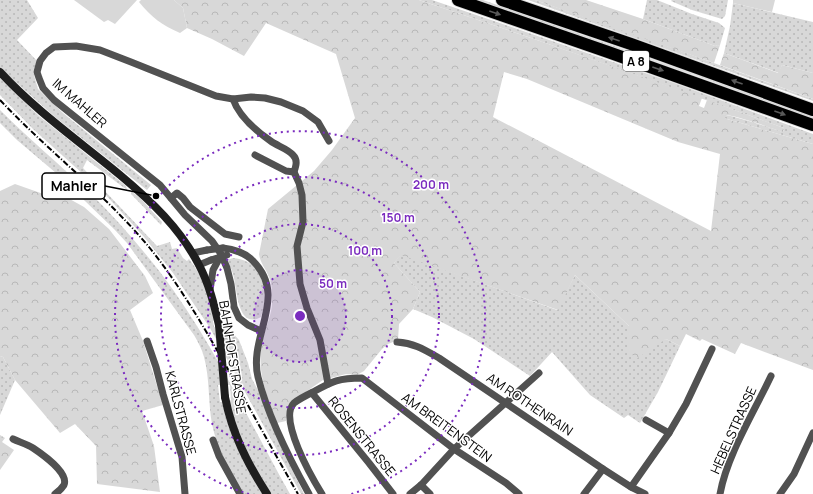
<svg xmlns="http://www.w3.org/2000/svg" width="813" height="494" font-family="Manrope,sans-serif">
	<defs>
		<pattern id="grass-dots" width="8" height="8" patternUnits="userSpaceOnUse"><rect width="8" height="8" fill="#d8d8d8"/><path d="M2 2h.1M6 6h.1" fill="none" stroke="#b8b8b8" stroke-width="1.8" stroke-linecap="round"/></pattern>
		<pattern id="forest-crowns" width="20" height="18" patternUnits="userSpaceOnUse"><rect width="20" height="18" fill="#d8d8d8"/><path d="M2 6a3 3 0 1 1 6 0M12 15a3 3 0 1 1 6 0" fill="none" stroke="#b8b8b8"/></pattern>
	</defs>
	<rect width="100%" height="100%" fill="#fff"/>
	<!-- grass -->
	<g fill="url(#grass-dots)">
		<polygon points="0,0 27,0 38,18 17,40 37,61 33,72 38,89 63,113 151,185 147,190 55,117 0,68"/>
		<path d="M419 0H432L500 23 677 84 813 134V144L727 119 719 116 721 114C742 118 762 125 783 132L784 128 537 40Z"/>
		<polygon points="476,0 483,0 813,116 813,119 700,77"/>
		<polygon points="528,0 535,0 623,30 813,99 813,101"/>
		<polygon points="647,0 657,0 692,14 719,23 725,28 720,45 715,46 643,19"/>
		<polygon points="672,0 728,0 725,16 722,19 692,10 671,1"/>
		<polygon points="733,3 813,22 813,73 782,65 779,73 724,53 730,26"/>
		<path d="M0 78 39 116 126 186 127 190 87 160 83 168 157 246 170 242 172 249 177 248 183 258 187 261 189 259C204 277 209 299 214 320L213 321 214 327 231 331 239 340 248 363 252 379 260 394 281 447 304 494H301L210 328 173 273 144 237 103 192 33 129 0 95Z"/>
		<path d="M0 110C29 139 60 165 89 192 115 217 138 244 160 272 212 340 248 420 290 494H271L258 474 238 433 229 401 231 400 230 385H218L220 402H222C231 437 244 463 263 494H243C230 473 217 449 212 424 208 402 210 379 204 357 202 349 198 342 194 335L127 243 114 229 56 173 17 140 0 123Z"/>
		<polygon points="131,191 140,198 162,222 161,225 131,194"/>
		<polygon points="401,254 557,310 575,275 629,326 629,351 666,339 680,346 658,392 640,423 628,415 624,418 590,395 552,352 530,376 474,339 432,317 413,309 420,292 394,263"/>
		<path d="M233 258C264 260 269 293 261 317 238 330 237 291 234 278 233 272 230 266 227 260Z"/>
		<polygon points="0,356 3,357 15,380 0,415"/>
	</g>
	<!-- forest -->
	<g fill="url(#forest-crowns)" fill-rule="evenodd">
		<path d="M174 0H419L537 40 702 98 699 106 704 108 707 100 784 128 783 132C770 128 731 113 720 115L727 119 813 144V370L741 343 735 354 702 339 700 341 686 334 680 346 666 339 636 359 629 351V326L575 275 558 310 401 255 394 263 420 292 413 309 399 324 398 340 388 344 382 349 364 371 357 375 346 374 323 380 291 402 287 413 286 421 277 423C267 396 255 369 263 339 266 325 273 313 272 298 272 290 272 284 269 277 266 269 260 263 259 254L268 209 314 171 332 150 355 118 336 54 266 23 244 56 212 39 187 28 183 8ZM504 72 527 79 678 142 720 154 711 231 493 117Z"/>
		<polygon points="535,0 586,0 643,19 715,46 720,45 714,63"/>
		<polygon points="724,53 778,73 782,65 813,73 813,99 720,65"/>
		<polygon points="15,184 49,196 57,192 84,207 109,229 145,276 153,293 130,310 143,341 163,405 142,411 154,446 160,492 97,484 96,446 75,424 60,433 15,380 3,357 0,356 0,191"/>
		<polygon points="0,435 5,438 2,442 14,450 0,470"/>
	</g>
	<!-- garden -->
	<g fill="#d8d8d8">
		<polygon points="74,0 137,0 115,24 108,20 104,22"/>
		<path d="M141 0H174L183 8 187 28 180 33C162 25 151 17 139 2Z"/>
		<polygon points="733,0 775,0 772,12 733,3"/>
	</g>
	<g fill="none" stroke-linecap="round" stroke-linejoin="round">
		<!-- motorway casing -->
		<g stroke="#dbdbdb" stroke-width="14">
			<g id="motorway">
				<polyline points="458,0 608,52 813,125"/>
				<polyline points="502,0 631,44 813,110"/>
			</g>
		</g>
		<!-- minor -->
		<g stroke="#515151" stroke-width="7">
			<path d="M233 99C239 117 256 131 272 142 278 146 288 149 293 155 298 160 296 166 294 172L286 171 255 155"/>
			<polyline points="294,172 299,183 302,195 303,222 297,246 300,284 307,308 320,340 328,384"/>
			<polyline points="171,198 177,193 183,198 190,207 225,234 239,237"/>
			<path d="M223 248C233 249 246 253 253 261 289 297 248 336 258 377 268 417 289 458 309 494"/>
			<polyline points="193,253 207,250"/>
			<polyline points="199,265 211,260"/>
			<polyline points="210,290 213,270 220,257"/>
			<polyline points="261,331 248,325 239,318 234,307 231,284 227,268 221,254 212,241 185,215 160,185 54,100 43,88 39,78 37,72 40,61 46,53 54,47 76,46 100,50 131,62 216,96 233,99 251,97 265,98 281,102 303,111 318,122 329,141"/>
			<polyline points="147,341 156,367 163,394 182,457 185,494"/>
			<path d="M397 342C414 343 425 350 439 358L603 469 631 487 645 494"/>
			<polyline points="312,393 369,463 393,494"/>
			<polyline points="646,420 669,433"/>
			<path d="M13 439C19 442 27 444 33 448 42 454 69 473 64 485 62 488 58 492 55 494"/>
			<polyline points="213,440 219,456 240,494"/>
			<polyline points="421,485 430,494"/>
			<polyline points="631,487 669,433 686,404 712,349"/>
			<path d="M322 494C312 478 278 419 294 403 299 399 307 395 313 392 333 381 339 378 362 378L454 449 506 483 519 494"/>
			<polyline points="410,494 421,485 454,449 539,373"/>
			<polyline points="584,494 603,469"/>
			<path d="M720 494C727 455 754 412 771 376"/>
			<polyline points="780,494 794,474 813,433"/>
		</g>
		<!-- secondary -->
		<g stroke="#1e1e1e" stroke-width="8">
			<path d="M0 72C36 111 79 141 120 175 151 201 180 228 199 265 209 284 214 304 219 325"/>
			<path d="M225 397C232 433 247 463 267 494"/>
		</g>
		<!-- motorway -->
		<use href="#motorway" stroke="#000" stroke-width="12"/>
		<!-- rail -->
		<path stroke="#000" stroke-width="2" stroke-dasharray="6 2 1 2" stroke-linecap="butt" d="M0 100C48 151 104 193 149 247 182 288 208 334 234 380 255 418 276 456 298 494"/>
		<!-- minor-bridge -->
		<g stroke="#515151" stroke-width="7">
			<polyline points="207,250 223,248"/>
			<polyline points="211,260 227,255"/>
		</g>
		<!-- secondary-bridge -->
		<polyline stroke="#1e1e1e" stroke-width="8" points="219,325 225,397"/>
	</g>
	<!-- one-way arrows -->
	<defs><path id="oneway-solid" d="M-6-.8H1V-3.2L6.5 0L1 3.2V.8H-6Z"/></defs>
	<g fill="#595959">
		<use href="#oneway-solid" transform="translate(495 13) rotate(19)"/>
		<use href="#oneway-solid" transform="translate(614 39) rotate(-161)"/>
		<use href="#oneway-solid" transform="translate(658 69) rotate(19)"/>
		<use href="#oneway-solid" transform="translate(737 82) rotate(-160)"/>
		<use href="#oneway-solid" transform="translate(780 113) rotate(20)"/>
	</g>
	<!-- distance rings -->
	<circle cx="300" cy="316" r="46" fill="#7b2cbf" fill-opacity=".12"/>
	<g fill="none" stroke="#7b2cbf" stroke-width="2" stroke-dasharray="2 4">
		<circle cx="300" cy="316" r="46"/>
		<circle cx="300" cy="316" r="92"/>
		<circle cx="300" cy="316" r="139"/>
		<path d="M249 494A185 185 0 1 1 351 494"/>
	</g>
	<g text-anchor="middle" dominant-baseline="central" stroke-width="3" stroke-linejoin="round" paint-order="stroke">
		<!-- shield labels -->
		<rect fill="#fff" stroke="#4c4c4c" stroke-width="1" x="623" y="51" width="26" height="20" rx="3"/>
		<g font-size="12" font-weight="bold" fill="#000">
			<text x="636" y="61">A 8</text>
		</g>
		<!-- street labels -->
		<g font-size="13" fill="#000" stroke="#fff">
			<text transform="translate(80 103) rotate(41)">IM MAHLER</text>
			<text transform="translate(233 357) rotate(81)">BAHNHOFSTRASSE</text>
			<text transform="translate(530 404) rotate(34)">AM ROTHENRAIN</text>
			<text transform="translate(181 413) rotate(75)">KARLSTRASSE</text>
			<text transform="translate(447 427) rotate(36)">AM BREITENSTEIN</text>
			<text transform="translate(733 430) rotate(-66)">HEBELSTRASSE</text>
			<text transform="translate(362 436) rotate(51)">ROSENSTRASSE</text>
		</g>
	</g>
	<circle cx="300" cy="316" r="6" fill="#7b2cbf" stroke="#fff" stroke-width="2"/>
	<g font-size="12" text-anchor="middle" font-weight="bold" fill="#7b2cbf" stroke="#fff" stroke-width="3" stroke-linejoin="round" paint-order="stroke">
		<text x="431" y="189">200 m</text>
		<text x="398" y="222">150 m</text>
		<text x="365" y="255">100 m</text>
		<text x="333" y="288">50 m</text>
	</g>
	<!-- callouts -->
	<path fill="none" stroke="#000" stroke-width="1.5" d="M156 196L105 186"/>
	<circle fill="#000" stroke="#fff" stroke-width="1.5" cx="156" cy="196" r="4"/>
	<rect fill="#fff" stroke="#000" stroke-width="1.5" x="42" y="173" width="63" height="26" rx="4"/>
	<g font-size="14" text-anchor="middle" font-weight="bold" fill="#000">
		<text x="74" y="191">Mahler</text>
	</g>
</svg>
